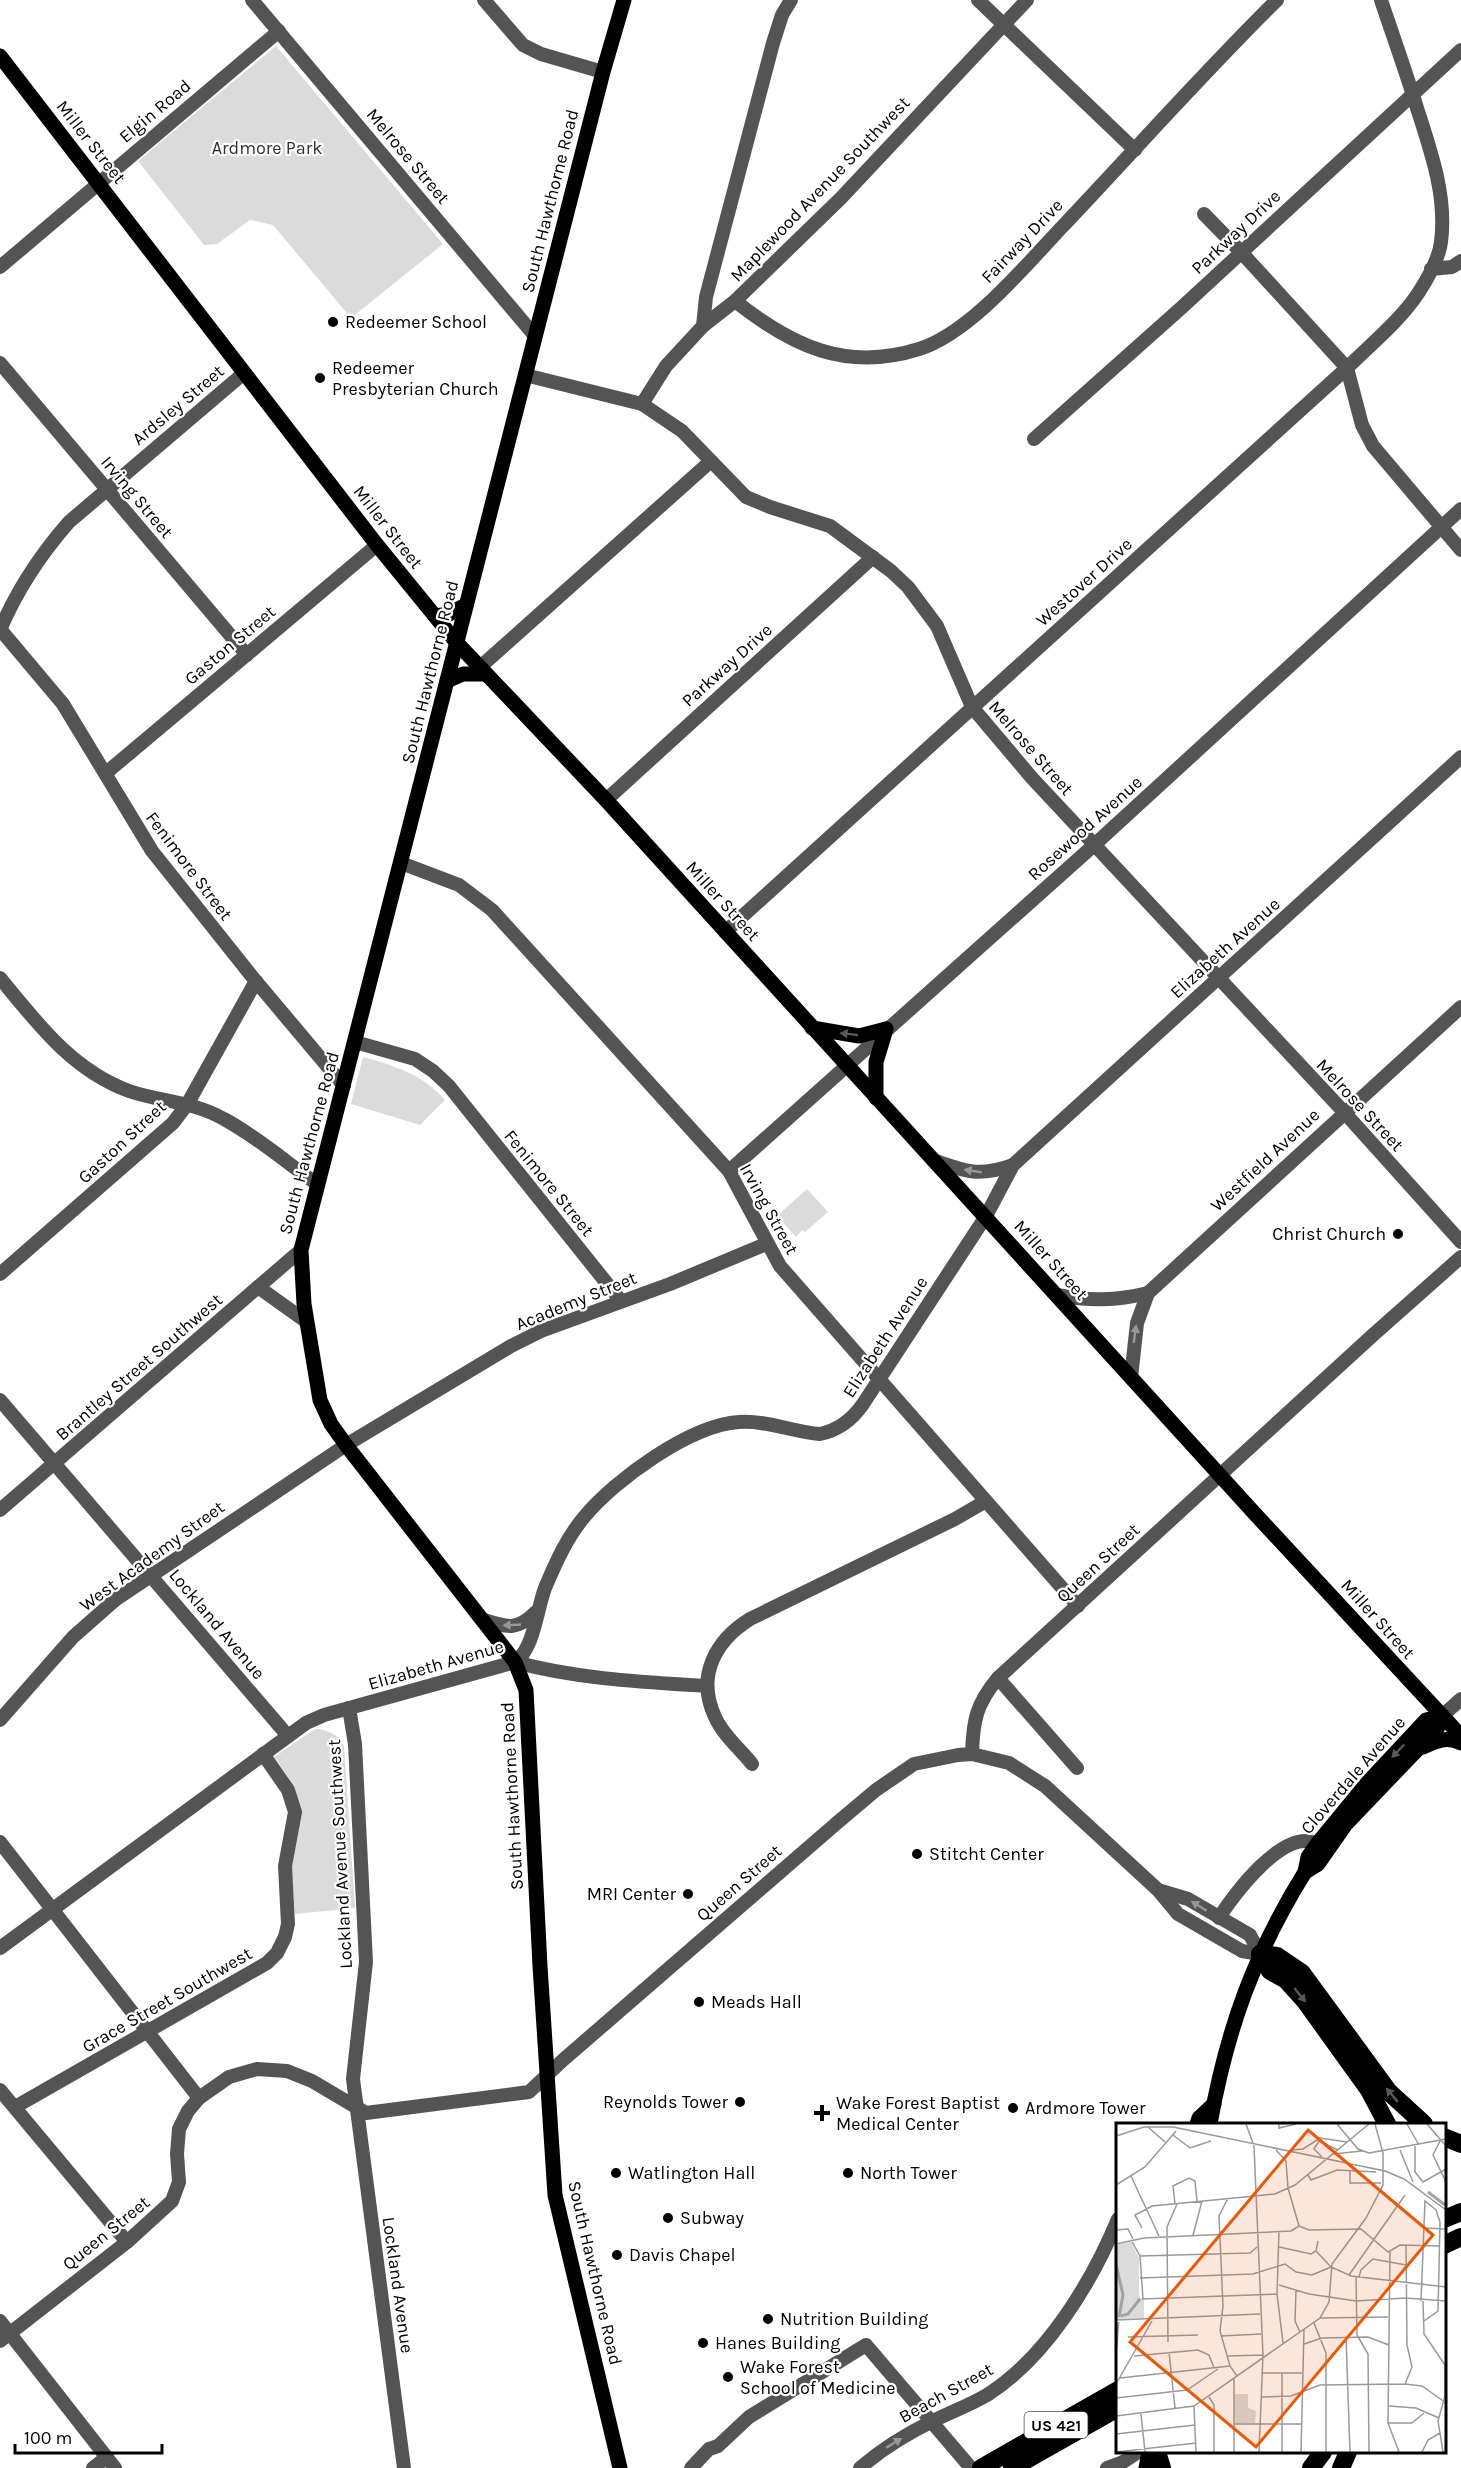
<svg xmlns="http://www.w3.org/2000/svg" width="1461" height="2468" font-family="Karla,sans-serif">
	<rect width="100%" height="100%" fill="#fff"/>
	<!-- green -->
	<g fill="#dbdbdb">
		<polygon points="276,46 443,244 351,318 273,225 250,220 217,244 204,245 138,161"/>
		<path d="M363 1057C395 1066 422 1074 445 1100L420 1125 351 1104Z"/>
		<polygon points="807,1189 828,1212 805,1232 802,1230 796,1237 777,1216"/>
		<path d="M315 1729C327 1729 339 1735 344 1746L355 1908 295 1914C294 1895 291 1876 292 1857 297 1806 308 1802 274 1757Z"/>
	</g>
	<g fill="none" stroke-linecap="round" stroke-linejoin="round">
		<!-- minor -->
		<g stroke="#545454" stroke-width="14">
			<polyline points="252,0 535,336"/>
			<polyline points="484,0 523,45 541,54 603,72"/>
			<polyline points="978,0 1135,150"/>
			<polyline points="1204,214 1241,252 1347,368 1362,425 1373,446 1461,550"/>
			<polyline points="0,267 279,31"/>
			<polyline points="1431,269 1452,267 1461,261"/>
			<path d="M735 301C792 346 846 372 919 349 970 333 1025 266 1062 227 1134 151 1203 73 1277 0"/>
			<polyline points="703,326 706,297 773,43 782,15 791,0"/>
			<polyline points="0,363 247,655"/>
			<polyline points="525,375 642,404 682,431 746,497 770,507 830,526 891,571 908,587 937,626 972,707 1032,778 1344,1112 1461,1242"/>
			<polyline points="642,404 666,366 703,326 735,301 841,198 1027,0"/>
			<polyline points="1034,439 1180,309 1461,50"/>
			<polyline points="0,629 63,704 152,851 254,979 344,1086"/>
			<path d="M0 630C17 590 40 555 69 522L244 373"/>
			<polyline points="479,668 711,461"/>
			<polyline points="106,773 377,545"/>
			<polyline points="606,800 873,557"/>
			<polyline points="401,863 459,885 492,910 729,1171 780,1266 1078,1606"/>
			<path d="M725 932 1347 368C1371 344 1400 321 1419 292 1428 278 1439 259 1441 242 1447 196 1431 152 1417 108 1406 72 1393 36 1381 0"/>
			<path d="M0 978C37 1023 72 1070 129 1091 161 1102 192 1101 224 1119 256 1136 287 1163 317 1184"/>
			<polyline points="355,1042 415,1059 433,1071 449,1086 621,1301"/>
			<path d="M933 1160C966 1172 979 1177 1013 1165"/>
			<polyline points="729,1171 1093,846 1461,509"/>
			<polyline points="0,1274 173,1123 188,1103 256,981"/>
			<polyline points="258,1287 307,1322"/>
			<path d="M1057 1295C1089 1301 1116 1301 1148 1293"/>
			<polyline points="1131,1378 1137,1323 1148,1293 1461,1007"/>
			<polyline points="0,1400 288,1736"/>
			<polyline points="0,1510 301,1250"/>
			<path d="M481 1619C506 1627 516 1632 536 1612"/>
			<path d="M515 1662C577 1679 643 1682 707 1686"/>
			<polyline points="998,1678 1077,1768"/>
			<polyline points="349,1708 355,1744 366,1962 353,2079 404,2468"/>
			<polyline points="1442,1716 1461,1699"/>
			<polyline points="0,1720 73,1637 115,1600 346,1445 511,1346 541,1331 670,1284 766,1244"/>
			<path d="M972 1754C973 1721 976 1704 998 1678L1373 1335 1461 1257"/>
			<path d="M752 1764C740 1749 723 1735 715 1717 696 1676 715 1641 750 1619L955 1519 986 1501"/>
			<polyline points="0,1842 199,2098"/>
			<polyline points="1158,1890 1188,1899 1250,1935 1260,1954"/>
			<path d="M1219 1918C1233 1895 1285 1826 1317 1844"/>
			<path d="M0 1948 306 1723 324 1715 515 1662C534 1649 537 1609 545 1588 556 1562 567 1537 585 1516 615 1480 690 1425 739 1422 766 1420 793 1432 820 1434 839 1430 852 1420 863 1404L986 1216 1013 1165 1461 757"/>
			<polyline points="0,2090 127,2242"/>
			<polyline points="15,2107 267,1963 277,1953 285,1937 288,1924 285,1866 295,1812 288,1790 263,1754"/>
			<polyline points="0,2321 115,2468"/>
			<polyline points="0,2341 127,2242 172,2201 179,2182 177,2154 179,2129 188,2111 199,2098 229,2077 257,2069 287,2071 312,2081 366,2113 529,2092 563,2060 838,1822 876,1790 914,1764 958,1755 972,1754 1009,1763 1045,1786 1158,1890 1178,1914 1242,1951 1260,1954"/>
			<polyline points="93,2468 107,2457"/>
			<polyline points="691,2468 709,2449 718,2446 749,2417 866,2345 971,2468"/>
			<path d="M860 2468C882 2449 908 2433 933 2421 951 2412 970 2405 987 2395 1046 2358 1092 2282 1118 2219"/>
			<polyline points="1107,2468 1123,2462 1138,2452"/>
		</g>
		<!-- major -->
		<g stroke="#000" stroke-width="15">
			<polyline points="0,56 377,545 457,643 606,800 1256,1515 1461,1736"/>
			<polyline points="435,616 449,614 466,605"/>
			<polyline points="447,681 463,674 485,674"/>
			<polyline points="812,1028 859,1036 886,1029"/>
			<polyline points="876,1098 876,1062 886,1029"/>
			<path d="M1423 1747C1437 1741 1447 1736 1461 1743"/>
			<polyline points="1305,1872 1318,1864 1346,1824 1437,1729 1442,1716"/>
			<polyline points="1197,2124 1199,2118 1214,2104"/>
			<path d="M1210 2124C1227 2029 1254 1954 1305 1872L1308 1857 1317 1844 1368 1782 1426 1720 1442 1716"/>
			<polyline points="620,2468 555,2195 540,1966 526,1690 515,1662 346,1445 331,1424 320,1400 304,1304 301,1250 603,72 624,0"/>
			<polyline points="1146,2468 1149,2452"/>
		</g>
		<!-- highway -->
		<g stroke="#000" stroke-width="18">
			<polyline points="1260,1954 1277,1956 1302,1973 1389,2092 1424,2124"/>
			<polyline points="1260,1954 1270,1971 1286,1980 1305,2001 1369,2090 1387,2124"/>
			<polyline points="1444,2137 1461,2144"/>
			<polyline points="1444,2219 1461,2212"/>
			<polyline points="1444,2245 1461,2237"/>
			<polyline points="1157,2452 1162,2468"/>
			<polyline points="981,2468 1118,2390"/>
			<polyline points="1012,2468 1118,2408"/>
			<polyline points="1311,2468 1323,2452"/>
			<polyline points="1341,2468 1348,2452"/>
		</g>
	</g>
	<!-- one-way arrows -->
	<defs><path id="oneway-solid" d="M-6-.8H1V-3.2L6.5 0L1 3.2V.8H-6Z" transform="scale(1.5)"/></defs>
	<g fill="#595959">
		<use href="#oneway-solid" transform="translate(849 1034) rotate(-174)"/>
		<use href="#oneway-solid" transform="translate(1398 1751) rotate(134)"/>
		<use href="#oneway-solid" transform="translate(1300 1995) rotate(51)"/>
		<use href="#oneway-solid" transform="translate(1392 2095) rotate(-130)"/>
	</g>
	<g fill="#989898">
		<use href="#oneway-solid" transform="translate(973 1171) rotate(-171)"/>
		<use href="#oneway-solid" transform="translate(1135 1334) rotate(-82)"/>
		<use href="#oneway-solid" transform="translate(512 1625) rotate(177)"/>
		<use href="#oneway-solid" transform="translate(1199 1906) rotate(-148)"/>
		<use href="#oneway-solid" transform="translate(894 2443) rotate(-31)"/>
	</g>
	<!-- markers -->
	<g fill="#000" stroke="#fff" stroke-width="2">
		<circle cx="333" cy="322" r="6"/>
		<circle cx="320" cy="378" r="6"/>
		<circle cx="1398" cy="1234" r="6"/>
		<circle cx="917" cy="1854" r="6"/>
		<circle cx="688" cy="1894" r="6"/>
		<circle cx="699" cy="2002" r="6"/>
		<circle cx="740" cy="2102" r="6"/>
		<circle cx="1013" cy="2108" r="6"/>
		<path d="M819 2104h6v6h6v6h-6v6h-6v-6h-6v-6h6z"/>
		<circle cx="616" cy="2173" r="6"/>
		<circle cx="848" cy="2173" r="6"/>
		<circle cx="668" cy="2218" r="6"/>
		<circle cx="617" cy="2255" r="6"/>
		<circle cx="768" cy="2319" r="6"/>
		<circle cx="703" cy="2343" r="6"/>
		<circle cx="728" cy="2377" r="6"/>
	</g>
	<g text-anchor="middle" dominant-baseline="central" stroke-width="4.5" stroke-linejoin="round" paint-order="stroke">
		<!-- shield labels -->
		<rect fill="#fff" stroke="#4c4c4c" stroke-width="1.5" x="1024.5" y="2412" width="63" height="26" rx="4.5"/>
		<g font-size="16" font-weight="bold" fill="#000">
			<text x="1056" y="2425">US 421</text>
		</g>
		<!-- street labels -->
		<g font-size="18" fill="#000" stroke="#fff">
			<text transform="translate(155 111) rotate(-40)">Elgin Road</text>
			<text transform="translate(91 142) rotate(52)">Miller Street</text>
			<text transform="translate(408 156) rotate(50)">Melrose Street</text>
			<text transform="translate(820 189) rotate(-46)">Maplewood Avenue Southwest</text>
			<text transform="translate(550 201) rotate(-76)">South Hawthorne Road</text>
			<text transform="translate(1236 232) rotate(-43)">Parkway Drive</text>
			<text transform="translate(1022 241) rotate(-46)">Fairway Drive</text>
			<text transform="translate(178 405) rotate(-40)">Ardsley Street</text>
			<text transform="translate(137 497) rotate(50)">Irving Street</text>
			<text transform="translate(388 527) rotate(52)">Miller Street</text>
			<text transform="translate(1084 582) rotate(-42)">Westover Drive</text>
			<text transform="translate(230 645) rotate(-40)">Gaston Street</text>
			<text transform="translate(727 665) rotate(-42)">Parkway Drive</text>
			<text transform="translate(430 672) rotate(-76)">South Hawthorne Road</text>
			<text transform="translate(1031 748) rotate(49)">Melrose Street</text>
			<text transform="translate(1085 828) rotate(-42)">Rosewood Avenue</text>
			<text transform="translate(189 866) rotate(53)">Fenimore Street</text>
			<text transform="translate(723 901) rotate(48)">Miller Street</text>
			<text transform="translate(1225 948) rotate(-42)">Elizabeth Avenue</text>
			<text transform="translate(1360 1105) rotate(47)">Melrose Street</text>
			<text transform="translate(122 1142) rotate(-43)">Gaston Street</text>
			<text transform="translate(309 1143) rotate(-75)">South Hawthorne Road</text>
			<text transform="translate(1265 1160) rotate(-43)">Westfield Avenue</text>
			<text transform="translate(549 1183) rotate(51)">Fenimore Street</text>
			<text transform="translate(769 1209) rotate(61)">Irving Street</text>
			<text transform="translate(1051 1260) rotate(48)">Miller Street</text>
			<text transform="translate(576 1301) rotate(-22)">Academy Street</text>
			<text transform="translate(885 1337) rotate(-57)">Elizabeth Avenue</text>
			<text transform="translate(139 1367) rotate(-41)">Brantley Street Southwest</text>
			<text transform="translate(152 1556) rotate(-36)">West Academy Street</text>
			<text transform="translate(1098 1563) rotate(-43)">Queen Street</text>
			<text transform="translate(1378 1619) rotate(48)">Miller Street</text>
			<text transform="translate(217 1624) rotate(50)">Lockland Avenue</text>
			<text transform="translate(436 1665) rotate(-16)">Elizabeth Avenue</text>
			<text transform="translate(1353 1775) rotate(-49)">Cloverdale Avenue</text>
			<text transform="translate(512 1796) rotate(-93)">South Hawthorne Road</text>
			<text transform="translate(340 1854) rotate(-93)">Lockland Avenue Southwest</text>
			<text transform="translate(739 1883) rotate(-41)">Queen Street</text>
			<text transform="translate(167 2000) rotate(-30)">Grace Street Southwest</text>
			<text transform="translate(106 2233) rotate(-39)">Queen Street</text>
			<text transform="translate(595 2273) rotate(77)">South Hawthorne Road</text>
			<text transform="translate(398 2285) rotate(82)">Lockland Avenue</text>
			<text transform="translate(946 2393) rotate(-29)">Beach Street</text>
		</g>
		<!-- park labels -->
		<g font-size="18" fill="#323232" stroke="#fff">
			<text x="267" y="148">Ardmore Park</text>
		</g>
		<!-- poi labels -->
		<g font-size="18" fill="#000" stroke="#fff" text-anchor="start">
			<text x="345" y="322">Redeemer School</text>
			<text x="332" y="368">Redeemer<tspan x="332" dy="21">Presbyterian Church</tspan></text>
			<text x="1386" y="1234" text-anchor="end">Christ Church</text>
			<text x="929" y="1854">Stitcht Center</text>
			<text x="676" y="1894" text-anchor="end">MRI Center</text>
			<text x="711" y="2002">Meads Hall</text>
			<text x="728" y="2102" text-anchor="end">Reynolds Tower</text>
			<text x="836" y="2103">Wake Forest Baptist<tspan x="836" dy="21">Medical Center</tspan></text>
			<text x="1025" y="2108">Ardmore Tower</text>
			<text x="628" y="2173">Watlington Hall</text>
			<text x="860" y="2173">North Tower</text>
			<text x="680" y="2218">Subway</text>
			<text x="629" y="2255">Davis Chapel</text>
			<text x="780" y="2319">Nutrition Building</text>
			<text x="715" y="2343">Hanes Building</text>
			<text x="740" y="2367">Wake Forest<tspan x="740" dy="21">School of Medicine</tspan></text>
		</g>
	</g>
	<!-- overview -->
	<g transform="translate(1116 2123)">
		<rect width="330" height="330" fill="#fff"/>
		<path d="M15 119 23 135V173L28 177V195L0 196V122ZM119 271H132V285L140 288 139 300H119Z" fill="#dbdbdb"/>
		<path fill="none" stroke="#a2a2a2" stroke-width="3" d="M312 69 329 82M0 141 7 172 3 194M5 193 12 191 24 176M0 226 2 199"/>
		<path fill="none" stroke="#999" stroke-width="1.5" d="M130 1 138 23 147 232 143 329M163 1V5L180 1M221 1 242 26 253 30 330 16M291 1 303 22M311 1 330 23M32 4 49 19M57 12 74 25 95 18M0 13 28 4H57L269 48 288 56 330 87M324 18 317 32 330 59M299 23V49L307 59 330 46M160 27 170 38 172 65M176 27 187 26 204 15 231 19M284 27 297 59M217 31 246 28M206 34 198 26 203 18 222 27M234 47V60H265M192 52 195 57 221 47 260 49M15 53 43 113M0 62 29 44 60 8M172 65 183 103M139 73 159 71 179 62 253 1M112 75 103 93 107 183 104 208 114 243 121 253M59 81 57 63 73 55 79 58 81 78M183 103 193 107 245 106 272 129 284 122 323 123M26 105 19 92 36 83 139 73M308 105 330 106M0 107 12 106 17 116M163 108 161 171 167 220M77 112 86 78M15 117 24 133 27 176 161 171M0 121 28 115 175 108 183 103M163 124 195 131 200 128 202 118M200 128 215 144 235 153 330 164M274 129 272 300 283 329M24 133 134 130 141 124M233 152 289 72M240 154 241 212 252 231 253 329M243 154 245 147 257 136 290 142M24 155 137 151 169 141 180 149 196 152 215 144M163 162 193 171 240 178 290 175 330 178M180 167 179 198 184 209M305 178 309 78 320 87 324 99 322 188 308 198M307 178 308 211 329 242V273L322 298 327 329M204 195 272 194M0 197 144 191M198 200 210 230V329M105 213 145 211M12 214 82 212M230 214 234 329M52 219 51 104 61 81M188 221 206 215 252 214 273 222M53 229 59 285M18 233 82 227 93 232 98 245M112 233 147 232M146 250H186M166 250V329M4 255 114 243M118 256V329M0 261 36 198M289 261 296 244 291 222 290 122M93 274 98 282V329M146 274 175 273 204 262 289 261 306 263 330 280M0 275 71 267 102 246M78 283 80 329M273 283 300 285 323 295M25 291 29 329M0 293 78 283 204 195 213 179 216 141 250 95 267 62V30L259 1M272 300H296L308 290M118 301H185M0 311 79 302M0 329 80 320M185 329 188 207M306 329 312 317 324 310"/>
		<path fill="#e8590c" fill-opacity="0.15" stroke="#e8590c" stroke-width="3" d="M192 7 317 112 140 324 14 219Z"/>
		<rect width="330" height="330" fill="none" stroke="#000" stroke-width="3"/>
	</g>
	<!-- scale -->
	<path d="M15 2444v9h147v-9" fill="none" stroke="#000000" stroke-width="3"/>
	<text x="24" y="2444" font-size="18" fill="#000000" stroke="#ffffff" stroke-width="4.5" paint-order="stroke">100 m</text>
</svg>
